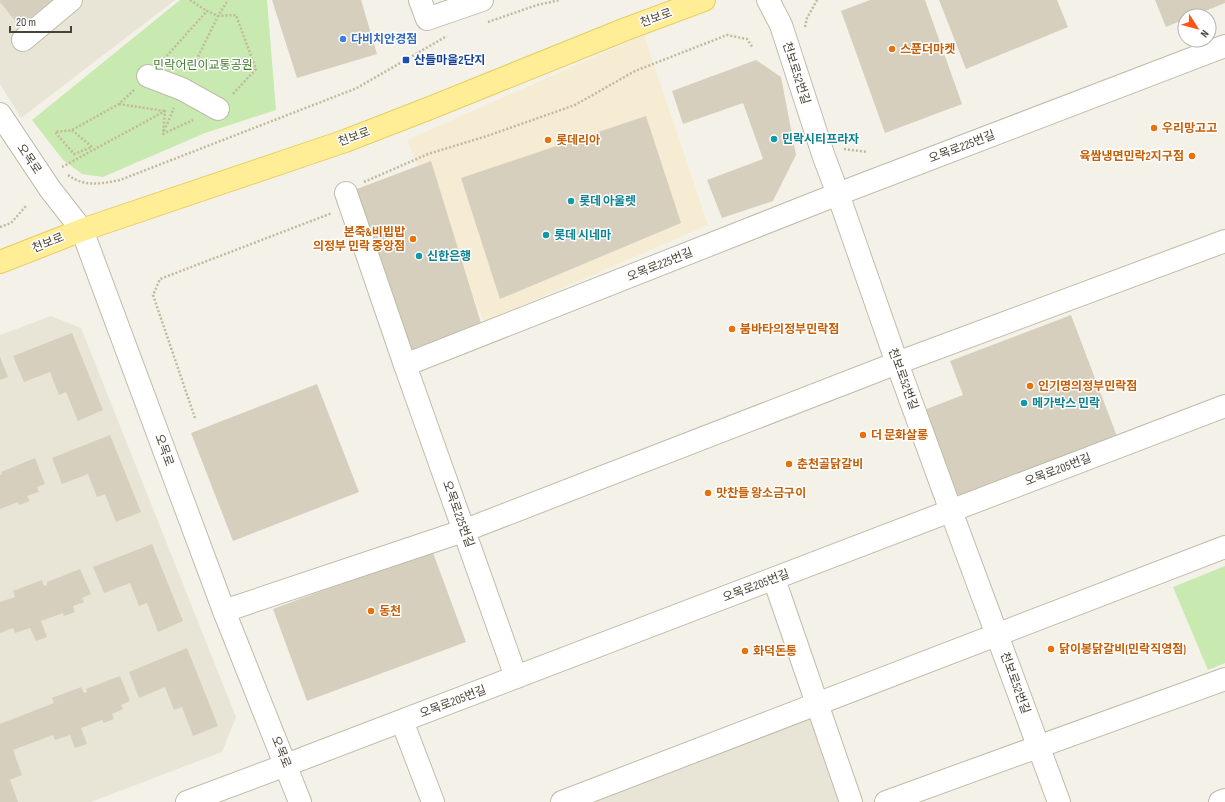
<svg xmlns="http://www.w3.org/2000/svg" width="1225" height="802" font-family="'Sofia Sans Condensed','Noto Sans KR',sans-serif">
	<rect width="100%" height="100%" fill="#f4f2e8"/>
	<!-- residential -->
	<g fill="#e8e5d6">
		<polygon points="0,0 175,0 21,118 0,84"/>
		<polygon points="51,316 81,328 236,717 222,752 91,802 0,802 0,335"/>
		<polygon points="814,713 846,802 583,802"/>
	</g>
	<!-- commercial -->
	<polygon fill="#f6ebd3" points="644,35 708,225 484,322 407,140"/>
	<!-- green -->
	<g fill="#c8e9b0">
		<polygon points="180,0 267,0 276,110 205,133 103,177 82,174 63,160 32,120"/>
		<polygon points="1225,566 1225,663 1208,670 1173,587"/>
	</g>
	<!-- building -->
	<g fill="#d6cfbd">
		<polygon points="0,0 52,0 20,27 0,2"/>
		<polygon points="272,0 361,0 377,54 297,78"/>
		<polygon points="870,0 925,0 962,104 885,133 841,11"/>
		<polygon points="939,0 1057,0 1068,27 966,69"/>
		<polygon points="1155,0 1225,0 1225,3 1193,16 1185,16 1185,19 1166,27"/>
		<polygon points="756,60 781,77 796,155 773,201 722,218 707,180 763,159 743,103 683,124 672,91"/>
		<polygon points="646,116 681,223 500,299 461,178"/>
		<polygon points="431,161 481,323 411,357 354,190"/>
		<polygon points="1071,315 1118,439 965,497 955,493 924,410 963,395 950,361"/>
		<polygon points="72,333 103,410 78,421 66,392 59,395 50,372 24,382 13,356"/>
		<polygon points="0,357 8,377 0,380"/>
		<polygon points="317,384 359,492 233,541 191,433"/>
		<polygon points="110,435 141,512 116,522 105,494 97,497 88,474 62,484 52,458"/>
		<polygon points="35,458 45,484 37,487 39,492 27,496 30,501 19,505 18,502 0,509 0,475 2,474 1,472"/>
		<polygon points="152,544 183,621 158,632 147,603 139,606 130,583 104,593 93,567"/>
		<polygon points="432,550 466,642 307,701 273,609"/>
		<polygon points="80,569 91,594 82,598 84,602 73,606 75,612 64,616 63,613 41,621 47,637 36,641 30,628 15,633 13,628 0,633 0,602 15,597 13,591 42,580 44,586 47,585 47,582"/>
		<polygon points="187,648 218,726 193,736 182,707 174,710 165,687 139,698 129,672"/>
		<polygon points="120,676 130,701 121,705 123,709 112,714 114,719 104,723 102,720 81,728 87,744 75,748 70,735 55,740 53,735 13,750 22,775 10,780 18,802 0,802 0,724 54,703 52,698 81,687 84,693 87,692 86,689"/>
	</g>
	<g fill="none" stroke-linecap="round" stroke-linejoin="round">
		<!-- minor casing -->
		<g stroke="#c0bbaa" stroke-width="24">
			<g id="minor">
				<polyline points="420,0 427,19 482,0"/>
				<polyline points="768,0 781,25 824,157 838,194 897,363 951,511 1059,802"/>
				<polyline points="23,40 71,0"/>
				<polyline points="148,76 182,89 218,109"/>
				<polyline points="0,114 50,189 82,230 224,611 300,802"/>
				<polyline points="346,193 405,365"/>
				<polyline points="774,579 851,802"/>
				<polyline points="224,611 463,531 897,363 1225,241"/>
				<polyline points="516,677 405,365 838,194 1225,46"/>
				<polyline points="402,721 433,802"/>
				<polyline points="187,802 286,765 1225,406"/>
				<polyline points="562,802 1225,547"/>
				<polyline points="886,802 1225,679"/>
				<polyline points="1220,802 1225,800"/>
			</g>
		</g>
		<!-- major casing -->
		<g stroke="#e6ce64" stroke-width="24">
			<polyline id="major" points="0,262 82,230 345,141 430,108 626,29 704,0"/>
		</g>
		<!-- path -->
		<g stroke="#c2b99b" stroke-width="2.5" stroke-dasharray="2 2" stroke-linecap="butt">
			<polyline points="190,0 207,11"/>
			<polyline points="488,22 537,5 560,0"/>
			<polyline points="805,27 807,18 817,0"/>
			<polyline points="164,59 207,11 218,16 236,15 256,69 232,95"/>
			<polyline points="191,71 218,16 228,0"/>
			<polyline points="119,104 164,111"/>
			<polyline points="72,130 92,147 74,154 55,132 72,130 119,104 134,90"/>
			<polyline points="164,131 174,108"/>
			<polyline points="844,149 867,152"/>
			<polyline points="62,167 165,111 163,134 193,120"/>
			<path d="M68 175C84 187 101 184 120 180L357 88 447 36"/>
			<polyline points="364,182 428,154 487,136 575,105 635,71 727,35 747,39 753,48"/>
			<polyline points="0,227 11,223 26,206"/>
			<polyline points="195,418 153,295 160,279 332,213"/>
		</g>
		<!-- minor -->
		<use href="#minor" stroke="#fff" stroke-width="22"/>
		<!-- major -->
		<use href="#major" stroke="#ffee96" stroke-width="22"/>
	</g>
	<!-- markers -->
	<circle fill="#3f7fe0" stroke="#fff" stroke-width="1.5" cx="343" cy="39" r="4"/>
	<g fill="#e8710a" stroke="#fff" stroke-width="1.5">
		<circle cx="892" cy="49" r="4"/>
		<circle cx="1154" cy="128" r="4"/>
		<circle cx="548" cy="140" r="4"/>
		<circle cx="1192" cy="156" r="4"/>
		<circle cx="413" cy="239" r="4"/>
		<circle cx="732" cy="329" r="4"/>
		<circle cx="1030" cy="386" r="4"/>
		<circle cx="863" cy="435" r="4"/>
		<circle cx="789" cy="464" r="4"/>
		<circle cx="708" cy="493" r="4"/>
		<circle cx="371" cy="611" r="4"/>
		<circle cx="1051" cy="649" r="4"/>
		<circle cx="745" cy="651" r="4"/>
	</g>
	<rect fill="#1a4fb4" stroke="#fff" stroke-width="1.5" x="402" y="56" width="8" height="8" rx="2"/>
	<g fill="#0f9aa8" stroke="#fff" stroke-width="1.5">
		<circle cx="774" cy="139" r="4"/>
		<circle cx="571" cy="201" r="4"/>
		<circle cx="546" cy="235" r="4"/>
		<circle cx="419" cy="256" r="4"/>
		<circle cx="1024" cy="403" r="4"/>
	</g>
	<g text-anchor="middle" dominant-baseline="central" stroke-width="3" stroke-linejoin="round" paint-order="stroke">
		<!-- street labels -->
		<g font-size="12" fill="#484336" stroke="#fff">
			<text transform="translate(656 18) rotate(-20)">천보로</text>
			<text transform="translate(796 73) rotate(72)">천보로52번길</text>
			<text transform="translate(354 137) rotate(-20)">천보로</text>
			<text transform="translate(962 147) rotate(-21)">오목로225번길</text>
			<text transform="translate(29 159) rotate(56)">오목로</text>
			<text transform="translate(48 243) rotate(-22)">천보로</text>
			<text transform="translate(660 265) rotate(-22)">오목로225번길</text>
			<text transform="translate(903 379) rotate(70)">천보로52번길</text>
			<text transform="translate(164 450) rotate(70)">오목로</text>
			<text transform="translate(1058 470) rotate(-21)">오목로205번길</text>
			<text transform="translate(458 514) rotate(70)">오목로225번길</text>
			<text transform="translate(756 586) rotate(-21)">오목로205번길</text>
			<text transform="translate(1015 683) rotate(70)">천보로52번길</text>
			<text transform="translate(453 702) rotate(-21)">오목로205번길</text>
			<text transform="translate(281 752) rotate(68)">오목로</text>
		</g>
		<!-- shop labels -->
		<g font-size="12" font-weight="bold" fill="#366cbe" stroke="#fff" text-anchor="start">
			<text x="351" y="39">다비치안경점</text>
		</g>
		<!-- food labels -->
		<g font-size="12" font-weight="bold" fill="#c56008" stroke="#fff" text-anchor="start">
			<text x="900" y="49">스푼더마켓</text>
			<text x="1162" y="128">우리망고고</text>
			<text x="556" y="140">롯데리아</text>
			<text x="1184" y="156" text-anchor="end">육쌈냉면민락2지구점</text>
			<text x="405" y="232" text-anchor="end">본죽&amp;비빕밥<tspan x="405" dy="14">의정부 민락 중앙점</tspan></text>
			<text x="740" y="329">붐바타의정부민락점</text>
			<text x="1038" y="386">인기명의정부민락점</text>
			<text x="871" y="435">더 문화살롱</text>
			<text x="797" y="464">춘천골닭갈비</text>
			<text x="716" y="493">맛찬들 왕소금구이</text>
			<text x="379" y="611">동천</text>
			<text x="1059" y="649">닭이봉닭갈비(민락직영점)</text>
			<text x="753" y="651">화덕돈통</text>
		</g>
		<!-- transit labels -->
		<g font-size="12" font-weight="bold" fill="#164399" stroke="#fff" text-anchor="start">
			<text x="414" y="60">산들마을2단지</text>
		</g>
		<!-- park labels -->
		<g font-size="12" fill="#3d7b28" stroke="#fff">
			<text x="203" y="65">민락어린이교통공원</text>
		</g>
		<!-- culture labels -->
		<g font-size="12" font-weight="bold" fill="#0d838f" stroke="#fff" text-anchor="start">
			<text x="782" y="139">민락시티프라자</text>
			<text x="579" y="201">롯데 아울렛</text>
			<text x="554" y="235">롯데 시네마</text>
			<text x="427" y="256">신한은행</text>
			<text x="1032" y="403">메가박스 민락</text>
		</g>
	</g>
	<!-- north arrow -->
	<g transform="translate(1197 28) rotate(126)"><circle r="19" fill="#ffffff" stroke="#b6b4af"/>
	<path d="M0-3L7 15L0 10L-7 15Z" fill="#fd5416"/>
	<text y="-6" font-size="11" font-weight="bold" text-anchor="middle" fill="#484336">N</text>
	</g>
	<!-- scale -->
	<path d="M10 26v6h61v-6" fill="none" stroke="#484336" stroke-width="2"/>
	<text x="16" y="26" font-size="12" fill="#484336" stroke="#ffffff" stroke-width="3" paint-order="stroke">20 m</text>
</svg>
